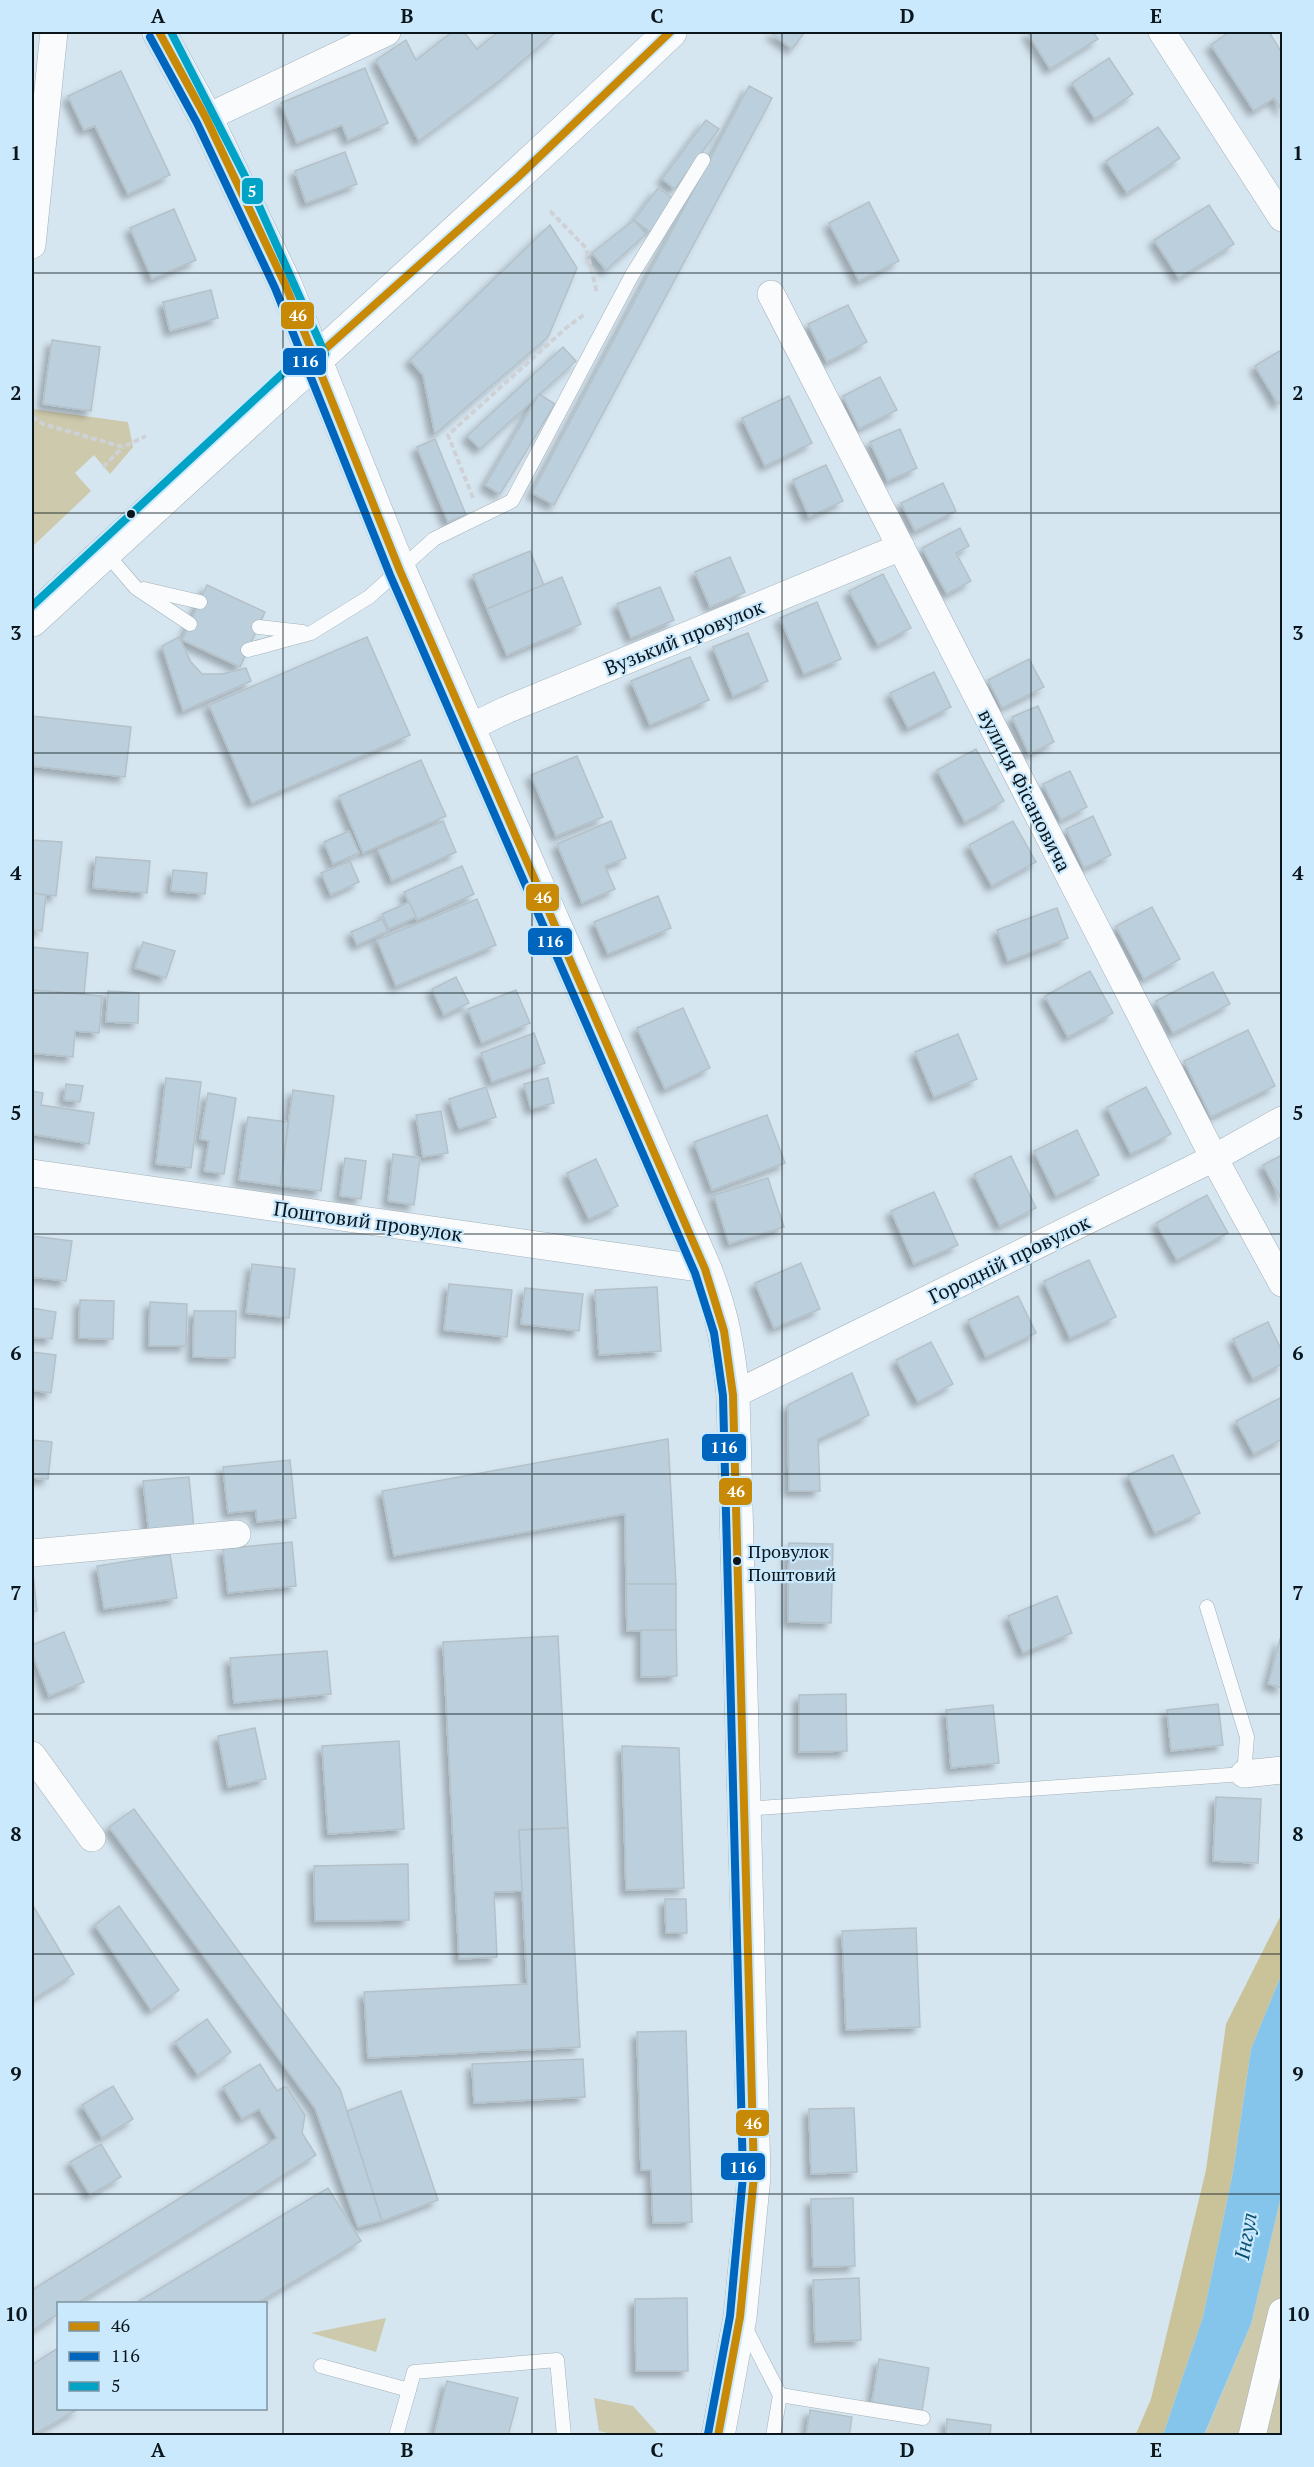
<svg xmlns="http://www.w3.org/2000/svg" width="1314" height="2467" font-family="'PT Serif',serif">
	<defs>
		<filter id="shadow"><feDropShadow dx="-5.5" dy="5.5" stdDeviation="3" flood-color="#0004"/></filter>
	</defs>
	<rect width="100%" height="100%" fill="#d6e6f1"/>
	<!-- green -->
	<g fill="#ccc9ac">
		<polygon points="33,409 128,422 133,447 110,474 94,455 75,473 91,491 32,547"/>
		<polygon points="1282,2192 1282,2422 1279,2435 1204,2436 1251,2324"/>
		<polygon points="386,2318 376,2352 311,2333"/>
		<polygon points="594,2398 633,2406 659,2435 616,2435 599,2431"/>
	</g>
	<!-- forest -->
	<polygon fill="#cac399" points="1282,1913 1282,1973 1251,2049 1233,2172 1203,2317 1163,2435 1135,2436 1151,2399 1206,2170 1226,2024"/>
	<!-- water -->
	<polygon fill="#86c5eb" points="1282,1973 1282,2192 1251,2324 1204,2435 1163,2435 1203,2317 1233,2172 1251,2049"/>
	<!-- building -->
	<g fill="#bccfdc" stroke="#b4c1c9" stroke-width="1.5" filter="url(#shadow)">
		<polygon points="452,32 464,32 477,49 498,32 556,32 499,81 419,141 376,60 406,40 416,60"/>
		<polygon points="772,32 805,32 792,49 771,33"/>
		<polygon points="1027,32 1093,32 1098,39 1050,69"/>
		<polygon points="1229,32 1269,32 1282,53 1282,111 1274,98 1254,111 1211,45"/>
		<polygon points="1109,58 1133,94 1095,119 1072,83"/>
		<polygon points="365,68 388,123 348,140 342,125 297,143 281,103"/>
		<polygon points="121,71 170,175 128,194 95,126 84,130 68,96"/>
		<polygon points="749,86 772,98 554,505 532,493"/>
		<polygon points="706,120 719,129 675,189 662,179"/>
		<polygon points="1158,127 1180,158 1127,193 1106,161"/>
		<polygon points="345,152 357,184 306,203 295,171"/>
		<polygon points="658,188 674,199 650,232 634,220"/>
		<polygon points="869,202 899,261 859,281 829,223"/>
		<polygon points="1209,205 1234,244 1179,278 1154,240"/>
		<polygon points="174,209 196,260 152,279 130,228"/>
		<polygon points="634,220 646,234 606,270 592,253"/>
		<polygon points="550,225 577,268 548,337 435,434 423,375 410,360"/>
		<polygon points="211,290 218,318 170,331 163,302"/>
		<polygon points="848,305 867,342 827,362 808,324"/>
		<polygon points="52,340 100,347 91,411 43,404"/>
		<polygon points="563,347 576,361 480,449 467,436"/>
		<polygon points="1281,350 1282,401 1278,404 1255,366"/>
		<polygon points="880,377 897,410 859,429 843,396"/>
		<polygon points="539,394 555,404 500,494 485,485"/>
		<polygon points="789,396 812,443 765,466 742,418"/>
		<polygon points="900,429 917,468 888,481 870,442"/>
		<polygon points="435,439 466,515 448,522 417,447"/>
		<polygon points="826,465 843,501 809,517 793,480"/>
		<polygon points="943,483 956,511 915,531 901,503"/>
		<polygon points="960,528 969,546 956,553 971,581 947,594 922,548"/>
		<polygon points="530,551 544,585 487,609 473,575"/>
		<polygon points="730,557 745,592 710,607 695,572"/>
		<polygon points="883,574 911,628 878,645 849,591"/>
		<polygon points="562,577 581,624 507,655 487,609"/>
		<polygon points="207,585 265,612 240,667 182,640"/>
		<polygon points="660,587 674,620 631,638 617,604"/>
		<polygon points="817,602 841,659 804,674 780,618"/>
		<polygon points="748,633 768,681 733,696 713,647"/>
		<polygon points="179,637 191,662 202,674 222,674 246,668 251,681 183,711 162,646"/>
		<polygon points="367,637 410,735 252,803 209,705"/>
		<polygon points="690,657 709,700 650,725 631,681"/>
		<polygon points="1029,659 1044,687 1002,708 988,680"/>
		<polygon points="934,672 951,707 908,728 890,693"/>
		<polygon points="1038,706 1054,742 1029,754 1012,717"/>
		<polygon points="32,716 131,727 125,777 32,766"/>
		<polygon points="976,749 1004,801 965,822 937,770"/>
		<polygon points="577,756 603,817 556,836 531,775"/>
		<polygon points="421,760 446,816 363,853 339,796"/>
		<polygon points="1070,771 1087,807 1061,820 1043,784"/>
		<polygon points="1093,816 1111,855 1084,868 1066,829"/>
		<polygon points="443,821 456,852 392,881 378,850"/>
		<polygon points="611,821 626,858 605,866 615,889 582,903 557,844"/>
		<polygon points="1013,821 1036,862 992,886 969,845"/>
		<polygon points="349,831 359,853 333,864 324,842"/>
		<polygon points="32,840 62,842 56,896 32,893"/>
		<polygon points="96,857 150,861 147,893 93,888"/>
		<polygon points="350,861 359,882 331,895 321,873"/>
		<polygon points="462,866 474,894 417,920 404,892"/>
		<polygon points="173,870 207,873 205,894 171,891"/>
		<polygon points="32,893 46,895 42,931 32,930"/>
		<polygon points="658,896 671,928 608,954 594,922"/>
		<polygon points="477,899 496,945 396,986 377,940"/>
		<polygon points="409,902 416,917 389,929 382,914"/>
		<polygon points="1152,907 1180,959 1144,979 1116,926"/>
		<polygon points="1057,908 1068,938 1008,961 997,930"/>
		<polygon points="382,919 388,931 357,945 351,932"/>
		<polygon points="143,942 175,951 166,978 135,968"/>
		<polygon points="32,947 88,953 84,994 32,990"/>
		<polygon points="1090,971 1113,1013 1068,1037 1045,996"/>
		<polygon points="1213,972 1230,1004 1173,1033 1156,1001"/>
		<polygon points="456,977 469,1003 444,1015 432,989"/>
		<polygon points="32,990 102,996 99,1033 75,1031 73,1057 32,1053"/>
		<polygon points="516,990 530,1023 482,1043 468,1009"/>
		<polygon points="108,991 139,993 138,1023 106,1022"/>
		<polygon points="683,1008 710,1068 665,1089 637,1028"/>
		<polygon points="1248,1030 1275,1086 1211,1117 1184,1061"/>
		<polygon points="534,1033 545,1063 492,1082 481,1053"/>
		<polygon points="958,1034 977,1079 934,1097 915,1052"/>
		<polygon points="166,1078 201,1082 191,1168 156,1164"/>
		<polygon points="548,1078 554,1103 531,1109 524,1084"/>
		<polygon points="66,1084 83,1086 80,1102 64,1100"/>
		<polygon points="486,1087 496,1117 459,1129 449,1099"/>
		<polygon points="1146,1087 1171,1134 1131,1154 1107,1107"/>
		<polygon points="293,1090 334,1096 321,1191 280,1186"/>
		<polygon points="32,1091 43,1093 41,1105 94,1113 89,1144 32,1134"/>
		<polygon points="208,1093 236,1098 224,1174 204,1171 209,1141 200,1139"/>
		<polygon points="441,1111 448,1153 423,1157 416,1115"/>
		<polygon points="767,1115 785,1163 712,1190 694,1142"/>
		<polygon points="248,1117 288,1122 280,1186 239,1180"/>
		<polygon points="1077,1130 1099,1175 1056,1196 1034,1151"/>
		<polygon points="393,1154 420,1158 414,1205 388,1201"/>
		<polygon points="1282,1155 1282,1198 1281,1199 1263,1165"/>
		<polygon points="1011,1156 1036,1208 1000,1226 974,1174"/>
		<polygon points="345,1158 366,1161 361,1199 340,1196"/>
		<polygon points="596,1159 618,1206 589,1219 567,1173"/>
		<polygon points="768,1178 784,1227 729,1244 714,1195"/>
		<polygon points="934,1192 958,1245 914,1264 891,1211"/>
		<polygon points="1207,1195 1228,1233 1177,1260 1156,1223"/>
		<polygon points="32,1236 72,1241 66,1281 32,1277"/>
		<polygon points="1089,1260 1116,1317 1070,1338 1044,1281"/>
		<polygon points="801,1263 820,1309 774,1328 755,1283"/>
		<polygon points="252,1264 295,1269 289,1318 246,1313"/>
		<polygon points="449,1284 512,1290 507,1337 444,1330"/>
		<polygon points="657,1287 661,1351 599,1355 595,1290"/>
		<polygon points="525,1288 583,1294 579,1331 521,1324"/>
		<polygon points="1018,1296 1036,1333 986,1357 968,1320"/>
		<polygon points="80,1300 114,1301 113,1339 79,1338"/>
		<polygon points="150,1302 187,1304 186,1346 149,1346"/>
		<polygon points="32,1308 56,1312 52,1339 32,1337"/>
		<polygon points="194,1311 236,1311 235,1358 193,1357"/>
		<polygon points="1268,1322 1282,1351 1282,1364 1253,1379 1233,1339"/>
		<polygon points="931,1342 953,1384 918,1402 896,1360"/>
		<polygon points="32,1352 56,1355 51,1393 32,1390"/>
		<polygon points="852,1373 869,1415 818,1439 820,1491 789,1491 788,1405"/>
		<polygon points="1282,1397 1282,1439 1254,1454 1236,1421"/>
		<polygon points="668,1439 676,1584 626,1584 625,1514 394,1556 382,1491"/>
		<polygon points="32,1440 52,1442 48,1479 32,1478"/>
		<polygon points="1173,1455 1200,1513 1155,1533 1128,1475"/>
		<polygon points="290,1460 296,1518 257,1522 256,1510 228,1513 223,1467"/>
		<polygon points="189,1477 194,1529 149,1533 143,1481"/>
		<polygon points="292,1542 296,1586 228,1593 223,1549"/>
		<polygon points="789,1543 833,1544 831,1623 788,1622"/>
		<polygon points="170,1554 177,1598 104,1609 97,1566"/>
		<polygon points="32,1573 33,1573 37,1611 32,1612"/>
		<polygon points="626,1584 676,1584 676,1630 627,1631"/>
		<polygon points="1057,1596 1072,1633 1023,1653 1008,1616"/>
		<polygon points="641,1630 676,1630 677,1676 641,1677"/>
		<polygon points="64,1632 84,1682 49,1696 32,1653 32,1645"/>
		<polygon points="558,1636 568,1828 519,1830 522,1891 494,1892 497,1957 459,1959 443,1642"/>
		<polygon points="1280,1639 1282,1640 1282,1688 1268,1684"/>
		<polygon points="327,1651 331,1694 234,1703 230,1658"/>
		<polygon points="846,1694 847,1751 799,1752 799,1695"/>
		<polygon points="1218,1704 1223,1745 1171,1751 1167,1710"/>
		<polygon points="993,1705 999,1763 951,1768 946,1710"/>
		<polygon points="255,1728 266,1779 228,1787 218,1736"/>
		<polygon points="399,1741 404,1829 328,1834 322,1746"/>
		<polygon points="622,1746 679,1748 684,1888 626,1890"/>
		<polygon points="1216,1797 1261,1799 1258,1863 1213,1861"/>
		<polygon points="134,1809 340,2089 382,2221 358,2227 315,2108 109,1827"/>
		<polygon points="568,1828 580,2047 368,2058 364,1992 527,1984 519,1830"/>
		<polygon points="408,1864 409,1920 315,1921 314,1866"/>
		<polygon points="665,1899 686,1899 687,1933 666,1933"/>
		<polygon points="32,1904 74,1974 32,2000"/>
		<polygon points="119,1906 179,1990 151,2010 95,1925"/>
		<polygon points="916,1928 920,2027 846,2030 842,1931"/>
		<polygon points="207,2019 231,2052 198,2075 175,2042"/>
		<polygon points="686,2031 692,2222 653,2223 651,2170 641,2170 637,2032"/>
		<polygon points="583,2059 585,2097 474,2103 472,2064"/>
		<polygon points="260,2064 277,2091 286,2086 305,2115 302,2133 316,2155 76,2304 58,2304 58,2314 32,2331 32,2290 277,2138 259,2109 242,2119 223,2087"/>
		<polygon points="113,2086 133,2119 102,2138 82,2105"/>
		<polygon points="401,2091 438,2200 382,2221 347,2111"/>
		<polygon points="854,2108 857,2172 811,2174 809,2109"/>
		<polygon points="101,2144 121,2177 90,2195 70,2162"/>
		<polygon points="328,2188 361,2241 256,2304 134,2304"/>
		<polygon points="853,2198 855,2266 813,2267 811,2199"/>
		<polygon points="859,2278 861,2340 815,2342 813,2280"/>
		<polygon points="687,2298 688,2371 636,2371 635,2299"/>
		<polygon points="58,2348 58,2408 80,2408 32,2436 32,2365"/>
		<polygon points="879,2359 929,2368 922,2411 872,2402"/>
		<polygon points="447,2381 518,2398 508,2436 434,2436"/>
		<polygon points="810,2410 852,2417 849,2436 806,2436"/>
		<polygon points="947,2419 991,2425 990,2436 946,2436"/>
	</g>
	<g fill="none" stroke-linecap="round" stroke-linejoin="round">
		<!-- lane casing -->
		<g stroke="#a3b0b8" stroke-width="15">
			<g id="lane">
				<polyline points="105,552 136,588 190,624"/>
				<polyline points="144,589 200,602"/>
				<polyline points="259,627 303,632"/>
				<polyline points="248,650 311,633 369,597 434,539 512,501 632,275 703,160"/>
				<polyline points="744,1809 1244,1774 1247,1737 1207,1607"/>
				<polyline points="744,2325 780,2395 773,2436"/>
				<polyline points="321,2366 409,2390"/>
				<polyline points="780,2395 923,2418"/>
				<polyline points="396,2436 414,2372 557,2360 564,2436"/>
			</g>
		</g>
		<!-- street casing -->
		<g stroke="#a3b0b8" stroke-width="28">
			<g id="street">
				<polyline points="1162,32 1282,218"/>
				<polyline points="206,118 387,32"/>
				<polyline points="32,245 54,32"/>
				<polyline points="771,294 1214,1158 1282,1283"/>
				<polyline points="469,728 506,710 901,547"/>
				<polyline points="32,1173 705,1269"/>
				<polyline points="733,1395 1214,1158 1282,1120"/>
				<polyline points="32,1553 237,1534"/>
				<polyline points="32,1755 92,1838"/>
				<polyline points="1244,1774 1282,1770"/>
				<polyline points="1252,2436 1282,2312"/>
			</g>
		</g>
		<!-- secondary casing -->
		<g stroke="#a3b0b8" stroke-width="34">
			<path id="secondary" d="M32 620C244 423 461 231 670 32"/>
		</g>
		<!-- primary casing -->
		<g stroke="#a3b0b8" stroke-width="34">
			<path id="primary" d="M159 32 206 118 285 284 400 571 705 1269C722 1312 729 1350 733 1395L754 2176 740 2317 718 2436"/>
		</g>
		<!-- path -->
		<g stroke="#ced2d6" stroke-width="4" stroke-dasharray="6 3" stroke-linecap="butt">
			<polyline points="550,211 586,248 597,293"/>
			<polyline points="32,417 43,424 123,447 146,436"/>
			<polyline points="103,467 123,447"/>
			<polyline points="473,498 448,435 566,328 585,314"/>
		</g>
		<!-- lane -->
		<use href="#lane" stroke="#f9fbfd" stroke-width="14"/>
		<!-- street -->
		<use href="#street" stroke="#f9fbfd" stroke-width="27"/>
		<!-- secondary -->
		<use href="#secondary" stroke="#f9fbfd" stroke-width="33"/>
		<!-- primary -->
		<use href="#primary" stroke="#f9fbfd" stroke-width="33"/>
		<!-- bus-1 casing -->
		<g stroke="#cae9fd" stroke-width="12">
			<g id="bus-1">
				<polyline points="159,32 206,118 285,284 400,571 705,1269 724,1331 733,1395 754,2176 740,2317 718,2436"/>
				<polyline points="315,358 518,177 670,32"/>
			</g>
		</g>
		<!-- bus-2 casing -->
		<g stroke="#cae9fd" stroke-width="12">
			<polyline id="bus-2" points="150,37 197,123 275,288 390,575 695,1273 714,1333 723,1396 743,2176 730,2316 708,2434"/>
		</g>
		<!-- bus-3 casing -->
		<g stroke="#cae9fd" stroke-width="12">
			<g id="bus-3">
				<polyline points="171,32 251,188 325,354"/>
				<polyline points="32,606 308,350"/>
			</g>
		</g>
		<!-- bus-1 -->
		<use href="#bus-1" stroke="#c88906" stroke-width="8"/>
		<!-- bus-2 -->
		<use href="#bus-2" stroke="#0065bd" stroke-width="8"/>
		<!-- bus-3 -->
		<use href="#bus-3" stroke="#00a2c5" stroke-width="8"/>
	</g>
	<!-- grid -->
	<path fill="none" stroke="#0a151c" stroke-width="1.5" stroke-opacity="0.55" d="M283 32V2436M532 32V2436M782 32V2436M1031 32V2436M32 273H1282M32 513H1282M32 753H1282M32 993H1282M32 1234H1282M32 1474H1282M32 1714H1282M32 1954H1282M32 2194H1282"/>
	<!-- markers -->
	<g fill="#0a151c" stroke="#cae9fd" stroke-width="2">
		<circle cx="131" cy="514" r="5"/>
		<circle cx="737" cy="1561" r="5"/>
	</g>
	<g text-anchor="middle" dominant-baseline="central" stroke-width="4.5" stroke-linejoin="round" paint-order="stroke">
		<!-- bus labels -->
		<g font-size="18" fill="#0a151c" stroke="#cae9fd" text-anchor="start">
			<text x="748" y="1551">Провулок<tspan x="748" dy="23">Поштовий</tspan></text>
		</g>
		<!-- street labels -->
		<g font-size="20" fill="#0a151c" stroke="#cae9fd">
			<text transform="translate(684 637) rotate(-22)">Вузький провулок</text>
			<text transform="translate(1025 790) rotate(63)">вулиця Фісановича</text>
			<text transform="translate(368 1221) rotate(8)">Поштовий провулок</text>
			<text transform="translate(1009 1259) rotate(-26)">Городній провулок</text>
		</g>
		<!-- water labels -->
		<g font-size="21" font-style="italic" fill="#074e6f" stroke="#cae9fd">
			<text transform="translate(1245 2236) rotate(-80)">Інгул</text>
		</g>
	</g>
	<g stroke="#cae9fd" stroke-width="2">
		<rect x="241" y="177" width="23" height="28" rx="6" fill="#00a2c5"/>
		<rect x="280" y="301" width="35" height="29" rx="6" fill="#c88906"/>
		<rect x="282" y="347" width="45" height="29" rx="6" fill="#0065bd"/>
		<rect x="525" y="883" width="35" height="29" rx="6" fill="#c88906"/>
		<rect x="527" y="927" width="46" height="29" rx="6" fill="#0065bd"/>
		<rect x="701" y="1433" width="46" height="29" rx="6" fill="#0065bd"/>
		<rect x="718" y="1477" width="35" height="29" rx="6" fill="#c88906"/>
		<rect x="735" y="2109" width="35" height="28" rx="6" fill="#c88906"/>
		<rect x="720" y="2152" width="46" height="29" rx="6" fill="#0065bd"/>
	</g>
	<g font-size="16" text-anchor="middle" font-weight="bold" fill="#fff">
		<text x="252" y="197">5</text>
		<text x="298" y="321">46</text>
		<text x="305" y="367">116</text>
		<text x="543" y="903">46</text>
		<text x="550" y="947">116</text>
		<text x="724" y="1453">116</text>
		<text x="736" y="1497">46</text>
		<text x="753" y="2129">46</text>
		<text x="743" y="2173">116</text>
	</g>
	<!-- border -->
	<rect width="1314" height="2467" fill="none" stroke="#cae9fd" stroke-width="66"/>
	<!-- legend -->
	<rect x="57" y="2302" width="210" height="108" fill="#cae9fd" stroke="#7d94a3" stroke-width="1.5"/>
	<rect x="69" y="2322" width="30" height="9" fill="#c88906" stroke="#7d94a3" stroke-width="1.5"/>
	<text x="111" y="2332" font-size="18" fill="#0a151c">46</text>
	<rect x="69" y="2352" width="30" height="9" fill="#0065bd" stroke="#7d94a3" stroke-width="1.5"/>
	<text x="111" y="2362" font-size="18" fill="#0a151c">116</text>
	<rect x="69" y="2382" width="30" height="9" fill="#00a2c5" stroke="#7d94a3" stroke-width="1.5"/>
	<text x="111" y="2392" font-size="18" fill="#0a151c">5</text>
	<rect x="33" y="33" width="1248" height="2401" fill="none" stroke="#0a151c" stroke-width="2"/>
	<g font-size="20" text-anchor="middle" font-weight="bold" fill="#0a151c">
		<text x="158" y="23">A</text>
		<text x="407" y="23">B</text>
		<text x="657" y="23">C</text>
		<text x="907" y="23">D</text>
		<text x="1156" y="23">E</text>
		<text x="16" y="160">1</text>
		<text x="1298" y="160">1</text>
		<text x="16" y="400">2</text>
		<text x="1298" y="400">2</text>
		<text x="16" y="640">3</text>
		<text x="1298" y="640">3</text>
		<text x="16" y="880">4</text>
		<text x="1298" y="880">4</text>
		<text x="16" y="1120">5</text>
		<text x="1298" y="1120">5</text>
		<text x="16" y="1360">6</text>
		<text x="1298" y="1360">6</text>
		<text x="16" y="1600">7</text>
		<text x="1298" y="1600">7</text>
		<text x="16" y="1841">8</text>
		<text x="1298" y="1841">8</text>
		<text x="16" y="2081">9</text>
		<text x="1298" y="2081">9</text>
		<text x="16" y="2321">10</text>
		<text x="1298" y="2321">10</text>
		<text x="158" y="2457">A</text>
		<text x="407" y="2457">B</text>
		<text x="657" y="2457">C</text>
		<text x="907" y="2457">D</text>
		<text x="1156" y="2457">E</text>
	</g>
</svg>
